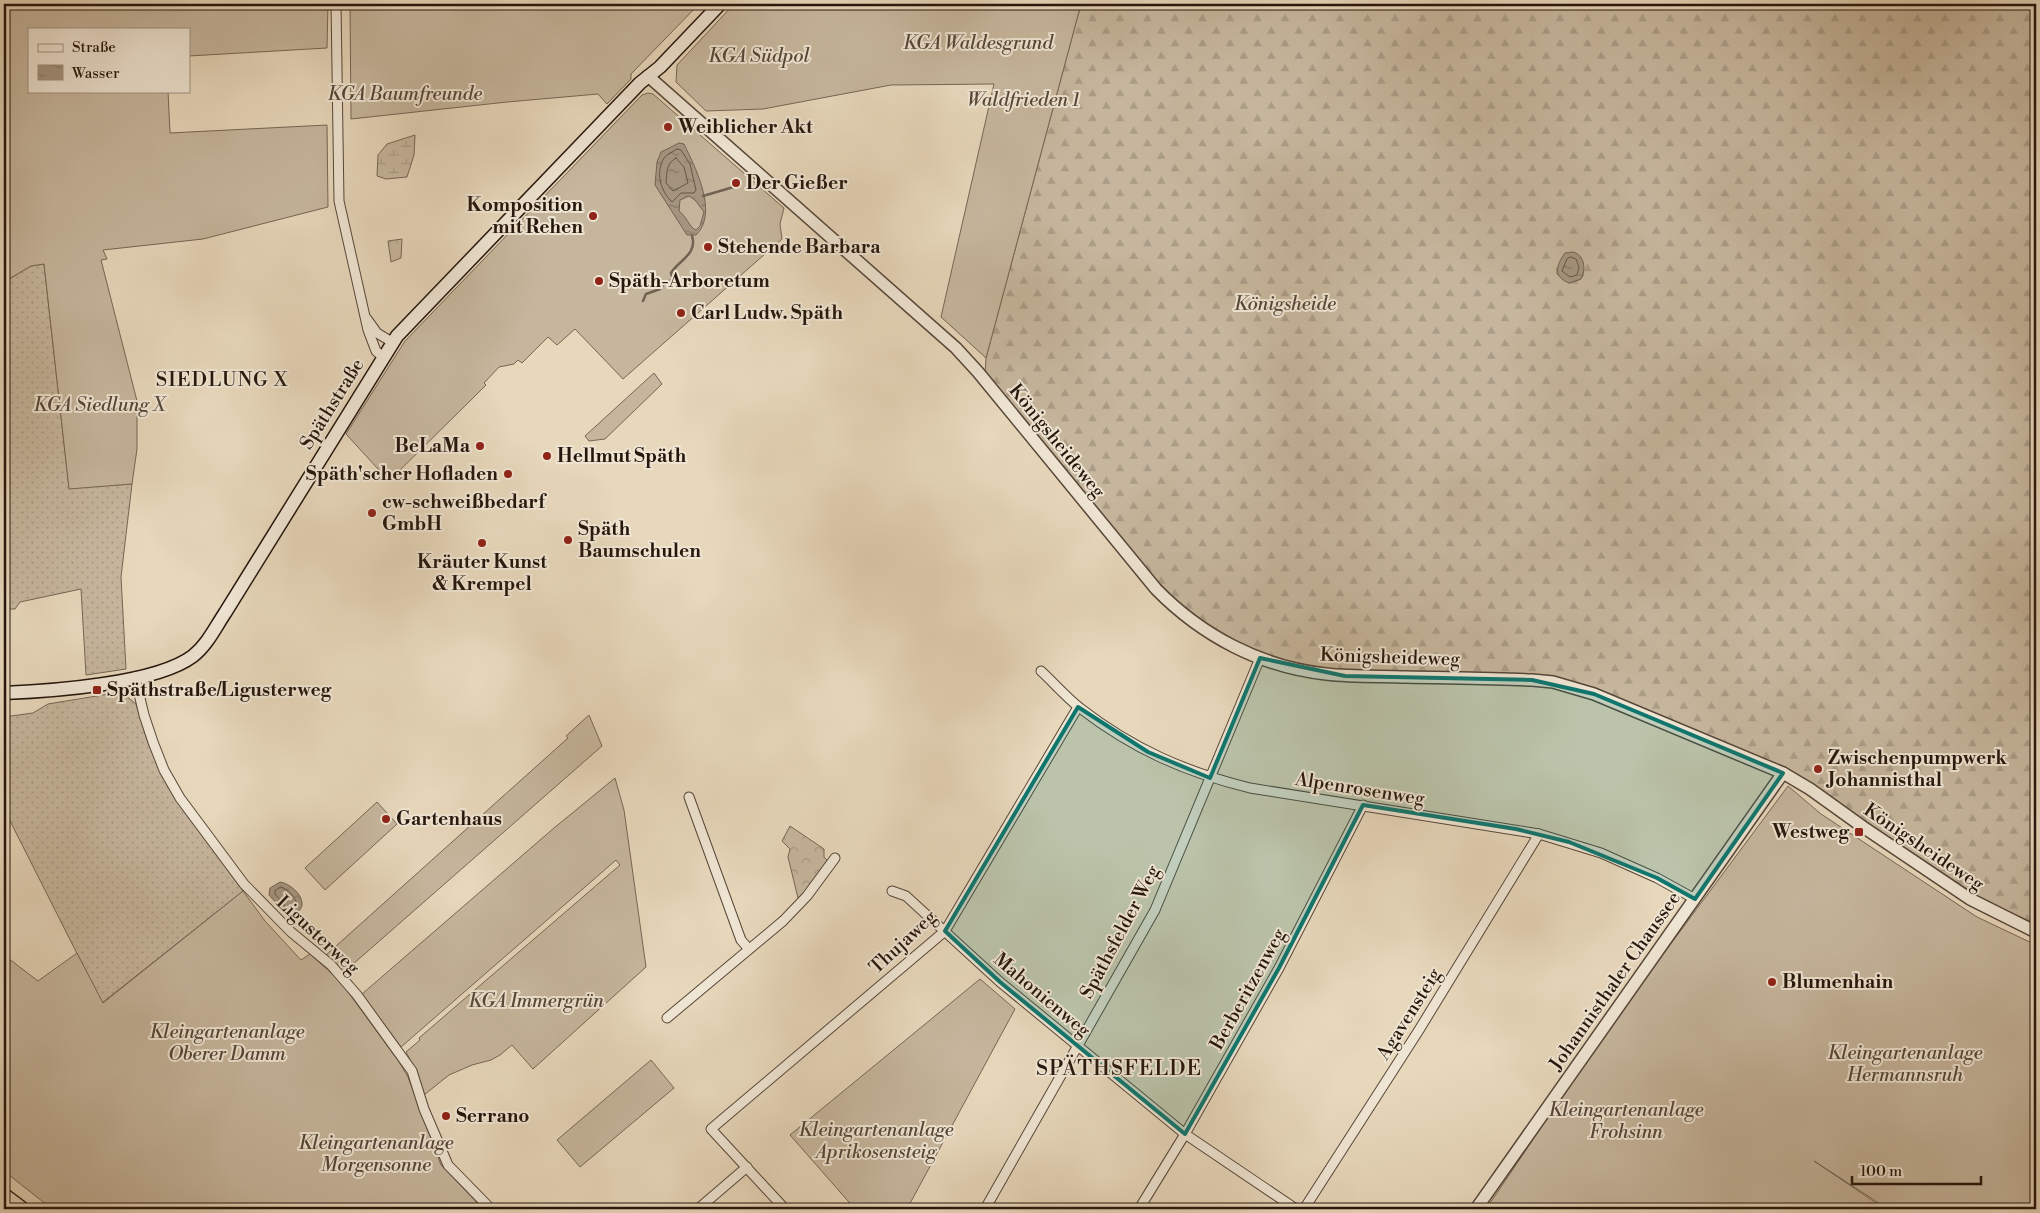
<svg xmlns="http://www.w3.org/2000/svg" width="2040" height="1213" font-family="'Libre Bodoni',serif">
	<defs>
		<pattern id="grass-dots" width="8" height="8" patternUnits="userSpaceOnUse" patternTransform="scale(1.25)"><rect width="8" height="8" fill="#c6b69d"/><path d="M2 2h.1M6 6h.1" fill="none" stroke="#aa9c86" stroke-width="1.8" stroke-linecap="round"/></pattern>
		<pattern id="forest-firs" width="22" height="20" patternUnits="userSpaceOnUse" patternTransform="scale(1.25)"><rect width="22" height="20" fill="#c6b69d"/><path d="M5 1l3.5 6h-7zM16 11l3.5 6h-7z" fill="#aa9c86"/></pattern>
		<pattern id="wetland-marsh" width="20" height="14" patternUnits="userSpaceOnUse" patternTransform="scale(1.25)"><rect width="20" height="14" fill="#c6b69d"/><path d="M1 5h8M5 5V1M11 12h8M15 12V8" fill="none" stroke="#aa9c86"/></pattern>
		<pattern id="park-crowns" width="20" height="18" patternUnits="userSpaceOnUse" patternTransform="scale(1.25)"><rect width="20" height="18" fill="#c6b69d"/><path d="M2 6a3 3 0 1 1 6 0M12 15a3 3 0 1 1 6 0" fill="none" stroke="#aa9c86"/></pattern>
		<pattern id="water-ripples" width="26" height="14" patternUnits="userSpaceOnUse" patternTransform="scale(1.25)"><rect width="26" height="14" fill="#a59580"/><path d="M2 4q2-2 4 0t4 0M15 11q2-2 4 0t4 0" fill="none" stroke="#867967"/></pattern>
	</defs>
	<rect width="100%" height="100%" fill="#e7d7bb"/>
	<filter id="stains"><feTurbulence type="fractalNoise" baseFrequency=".004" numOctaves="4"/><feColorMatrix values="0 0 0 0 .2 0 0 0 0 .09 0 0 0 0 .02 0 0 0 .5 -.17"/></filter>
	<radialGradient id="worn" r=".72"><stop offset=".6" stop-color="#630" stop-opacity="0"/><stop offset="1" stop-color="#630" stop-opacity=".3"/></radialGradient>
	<!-- grass -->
	<g fill="url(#grass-dots)" stroke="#766654">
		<polygon points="44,264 69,488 132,484 121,577 126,669 86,675 81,589 20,602 15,609 4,609 4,282 31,266"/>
		<polygon points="121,692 136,704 148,743 175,798 243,891 102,1003 4,809 4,717 33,713 48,704"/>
	</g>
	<!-- forest -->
	<path fill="url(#forest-firs)" stroke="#766654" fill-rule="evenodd" d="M1081 4H2036V924L1985 901 1786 768 1592 688 1541 675 1329 669 1299 665 1270 657 1226 638 1211 629 1170 597 985 374 986 358ZM1583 262V276L1579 280 1569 283 1557 274V268Z"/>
	<!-- wetland -->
	<polygon fill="url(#wetland-marsh)" stroke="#766654" points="415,135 414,155 407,177 386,179 377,176 378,155 387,144"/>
	<!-- park -->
	<g fill="url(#park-crowns)" stroke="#766654">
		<polygon points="402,239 401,258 391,262 388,241"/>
		<polygon points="790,826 824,849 824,857 828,861 804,893 798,898 788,857 790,849 782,841"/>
	</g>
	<!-- garden -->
	<g fill="#c6b69d" stroke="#766654">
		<polygon points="4,4 328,4 327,48 189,56 189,29 29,29 29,91 168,91 170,133 327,125 328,207 203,239 103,250 107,259 101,260 137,401 137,449 132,484 69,489 44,264 31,266 4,282"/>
		<polygon points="350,4 699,4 631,74 631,79 607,104 598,94 507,102 351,119"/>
		<polygon points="734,4 1081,4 986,358 941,317 994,84 891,85 763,109 706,111 676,82 677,65"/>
		<polygon points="648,93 653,94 784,208 780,224 782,239 623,379 575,329 557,345 548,337 522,363 518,360 514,364 499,367 484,383 486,385 474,397 389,481 346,434 405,341 642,95"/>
		<polygon points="654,373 662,384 605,439 589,441 585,436"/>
		<polygon points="589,715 602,746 344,972 326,955 568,738 566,736"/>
		<polygon points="615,778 624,810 646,967 533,1069 512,1045 500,1055 491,1060 472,1065 449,1075 424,1095 414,1067 406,1052 420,1040 419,1038 620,865 616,860 401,1047 362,994 554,828"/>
		<polygon points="1788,786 1821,814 1977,917 2036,945 2036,1209 1888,1209 1814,1161 1885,1209 1486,1209 1612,1023"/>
		<polygon points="377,802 397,824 325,890 305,868"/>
		<polygon points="243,891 265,921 301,960 310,954 340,981 399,1062 408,1077 441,1165 483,1209 52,1209 4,1171 4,955 38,981 77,953 103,1003"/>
		<polygon points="980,979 1015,1009 907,1209 855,1209 790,1135"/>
		<polygon points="651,1060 674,1088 580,1167 557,1140"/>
	</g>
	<!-- water -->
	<g fill="url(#water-ripples)" stroke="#726252" fill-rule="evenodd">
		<path d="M679 143 684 144C695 167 719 213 696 235H687L655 185 657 162 661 152ZM689 196 695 200 704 212 700 226 696 230C689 227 687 217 679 211L680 200Z"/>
		<path d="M1573 252C1585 255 1586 270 1581 279L1569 283C1553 277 1556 265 1565 253Z"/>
		<path d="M280 882C289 883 302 894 302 903 303 908 297 913 294 916L287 915 269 895 270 888Z"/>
	</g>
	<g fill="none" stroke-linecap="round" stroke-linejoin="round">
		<!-- shore -->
		<g stroke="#665646" stroke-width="1">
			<path d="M677 149 681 150 690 164 696 190 694 193H681L672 202C661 192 655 172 664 158 667 154 673 152 677 149Z"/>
			<path d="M676 158 684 167 688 183 673 191 666 183C667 173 666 163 676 158Z"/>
			<polygon points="1571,257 1576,259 1579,267 1577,275 1570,277 1562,271 1567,259"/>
			<path d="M281 887C288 889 295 897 297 904L292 910H289L275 894V891Z"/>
		</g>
		<!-- stream -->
		<g stroke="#726252" stroke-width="2.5">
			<polyline points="703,196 737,186"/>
			<path d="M643 301 646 294 660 289 665 283 673 279 671 273C678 261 698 254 692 236"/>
		</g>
		<!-- minor casing -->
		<g stroke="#564638" stroke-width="11">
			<g id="minor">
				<polyline points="336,4 339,201 368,330 376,351 383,357"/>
				<polyline points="367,319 377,333 392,342"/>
				<path d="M1041 671C1054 683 1066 697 1080 708 1133 749 1185 772 1250 788L1539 834 1601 853 1657 878 1695 899"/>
				<polyline points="135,677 144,715 153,742 164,770 180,798 244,884 291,932 331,965 357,995 412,1071 424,1109 448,1165 491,1209"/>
				<polyline points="689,797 741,940 748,948"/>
				<polyline points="892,891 906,896 1000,982 1185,1134 1296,1209"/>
				<polyline points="667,1018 783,921 807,896 835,858"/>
				<polyline points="698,1209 747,1167"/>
				<polyline points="785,1209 711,1129 945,931 1078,707"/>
				<polyline points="985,1209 1155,910 1260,658"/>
				<polyline points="1139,1209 1185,1134 1279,968 1363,805"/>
				<polyline points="1304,1209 1419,1030 1539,834"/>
			</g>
		</g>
		<!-- tertiary casing -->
		<g stroke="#564638" stroke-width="14">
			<g id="tertiary">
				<path d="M648 76 956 348 978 372 1156 589C1202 636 1261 667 1326 674 1353 677 1380 676 1406 677 1448 678 1490 678 1532 680L1553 682 1594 694 1783 773 1810 789 1863 827 1970 899 2036 932"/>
				<polyline points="1476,1209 1783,773"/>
			</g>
		</g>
		<!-- secondary casing -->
		<g stroke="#26160c" stroke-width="15">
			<path id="secondary" d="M4 693C51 691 156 684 193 656 207 645 215 628 225 613L397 336 640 83 660 67 720 4"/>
		</g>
		<!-- motorway casing -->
		<g stroke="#26160c" stroke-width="19">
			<polyline id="motorway" points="4,1197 20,1209"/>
		</g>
		<!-- minor -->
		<use href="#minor" stroke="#efe5d3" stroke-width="9"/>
		<!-- tertiary -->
		<use href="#tertiary" stroke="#efe5d3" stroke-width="11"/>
		<!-- secondary -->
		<use href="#secondary" stroke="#efe5d3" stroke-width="12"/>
		<!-- motorway -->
		<use href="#motorway" stroke="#e7d7bb" stroke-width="16"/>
	</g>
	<!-- marked area -->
	<path fill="#0f766e" fill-opacity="0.2" stroke="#0f766e" stroke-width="4" stroke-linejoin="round" d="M1260 658 1345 676 1532 680 1594 694 1783 773 1695 899 1657 878 1569 842 1516 829 1363 805 1279 968 1185 1134 1000 982 945 931 1078 707 1148 752 1210 778Z"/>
	<!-- markers -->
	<g fill="#8f2418" stroke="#efe5d3" stroke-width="2">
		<circle cx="668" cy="127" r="5"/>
		<circle cx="736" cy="183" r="5"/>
		<circle cx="593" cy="216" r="5"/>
		<circle cx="708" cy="247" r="5"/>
		<circle cx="599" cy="281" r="5"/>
		<circle cx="681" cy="313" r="5"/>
		<circle cx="480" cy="446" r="5"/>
		<circle cx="547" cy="456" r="5"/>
		<circle cx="508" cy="474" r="5"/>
		<circle cx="372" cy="513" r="5"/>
		<circle cx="568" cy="540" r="5"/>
		<circle cx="482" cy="543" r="5"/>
		<rect x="92" y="685" width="10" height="10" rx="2.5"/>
		<circle cx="1818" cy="769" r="5"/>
		<circle cx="386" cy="819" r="5"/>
		<rect x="1854" y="827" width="10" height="10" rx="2.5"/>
		<circle cx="1772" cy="982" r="5"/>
		<circle cx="446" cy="1116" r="5"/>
	</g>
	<g text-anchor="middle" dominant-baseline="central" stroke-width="4" stroke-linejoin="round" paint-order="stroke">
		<!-- park labels -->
		<g font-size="19" font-style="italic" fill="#564638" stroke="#efe5d3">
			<text x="978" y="43">KGA Waldesgrund</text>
			<text x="759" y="56">KGA Südpol</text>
			<text x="405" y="94">KGA Baumfreunde</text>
			<text x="1023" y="100">Waldfrieden 1</text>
			<text x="1285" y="304">Königsheide</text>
			<text x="99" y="405">KGA Siedlung X</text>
			<text x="536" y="1001">KGA Immergrün</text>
			<text x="227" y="1032">Kleingartenanlage<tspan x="227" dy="22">Oberer Damm</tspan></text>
			<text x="1905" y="1053">Kleingartenanlage<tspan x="1905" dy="22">Hermannsruh</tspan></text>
			<text x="1626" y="1110">Kleingartenanlage<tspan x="1626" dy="22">Frohsinn</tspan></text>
			<text x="876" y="1130">Kleingartenanlage<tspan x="876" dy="22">Aprikosensteig</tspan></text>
			<text x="376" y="1143">Kleingartenanlage<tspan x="376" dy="22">Morgensonne</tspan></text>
		</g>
		<!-- poi labels -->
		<g font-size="19" font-weight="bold" fill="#26160c" stroke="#efe5d3" text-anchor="start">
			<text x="678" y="127">Weiblicher Akt</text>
			<text x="746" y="183">Der Gießer</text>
			<text x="583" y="205" text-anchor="end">Komposition<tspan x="583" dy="22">mit Rehen</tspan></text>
			<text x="718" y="247">Stehende Barbara</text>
			<text x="609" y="281">Späth-Arboretum</text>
			<text x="691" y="313">Carl Ludw. Späth</text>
			<text x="470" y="446" text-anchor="end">BeLaMa</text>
			<text x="557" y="456">Hellmut Späth</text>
			<text x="498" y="474" text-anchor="end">Späth'scher Hofladen</text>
			<text x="382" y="502">cw-schweißbedarf<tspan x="382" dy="22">GmbH</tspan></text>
			<text x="578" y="529">Späth<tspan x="578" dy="22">Baumschulen</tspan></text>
			<text x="482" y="562" text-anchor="middle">Kräuter Kunst<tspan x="482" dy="22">&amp; Krempel</tspan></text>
			<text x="107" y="690">Späthstraße/Ligusterweg</text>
			<text x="1828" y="758">Zwischenpumpwerk<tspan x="1828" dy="22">Johannisthal</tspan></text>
			<text x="396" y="819">Gartenhaus</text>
			<text x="1849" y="832" text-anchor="end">Westweg</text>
			<text x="1782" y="982">Blumenhain</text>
			<text x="456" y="1116">Serrano</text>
		</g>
		<!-- street labels -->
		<g font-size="19" fill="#26160c" stroke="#efe5d3">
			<text transform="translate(332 404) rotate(-58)">Späthstraße</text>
			<text transform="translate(1057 441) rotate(51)">Königsheideweg</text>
			<text transform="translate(1390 657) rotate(2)">Königsheideweg</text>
			<text transform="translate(1360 789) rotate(9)">Alpenrosenweg</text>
			<text transform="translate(1924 847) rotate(34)">Königsheideweg</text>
			<text transform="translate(1120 932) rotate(-62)">Späthsfelder Weg</text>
			<text transform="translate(318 935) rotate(43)">Ligusterweg</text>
			<text transform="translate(903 942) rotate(-43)">Thujaweg</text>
			<text transform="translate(1615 981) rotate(-55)">Johannisthaler Chaussee</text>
			<text transform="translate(1248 989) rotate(-61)">Berberitzenweg</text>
			<text transform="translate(1042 995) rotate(40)">Mahonienweg</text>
			<text transform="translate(1409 1014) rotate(-58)">Agavensteig</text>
		</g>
		<!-- neighbourhood labels -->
		<g font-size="20" letter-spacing="1" fill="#26160c" stroke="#efe5d3">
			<text x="222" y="380">SIEDLUNG X</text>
		</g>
		<!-- quarter labels -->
		<g font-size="21" letter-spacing="1" fill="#26160c" stroke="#efe5d3">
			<text x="1119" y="1069">SPÄTHSFELDE</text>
		</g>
	</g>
	<!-- margin -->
	<rect width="2040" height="1213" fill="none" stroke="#e7d7bb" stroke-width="20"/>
	<rect x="5" y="5" width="2030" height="1203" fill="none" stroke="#26160c" stroke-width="2.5"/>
	<rect x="10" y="10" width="2020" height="1193" fill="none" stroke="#26160c"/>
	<!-- legend -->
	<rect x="28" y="28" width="162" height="65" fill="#efe5d3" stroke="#9f9283"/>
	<rect x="38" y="44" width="25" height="8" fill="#efe5d3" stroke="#9f9283"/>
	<text x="72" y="52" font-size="15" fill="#26160c">Straße</text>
	<rect x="38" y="65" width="25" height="15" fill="url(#water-ripples)" stroke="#9f9283"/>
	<text x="72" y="78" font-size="15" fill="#26160c">Wasser</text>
	<!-- scale -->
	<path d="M1852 1176v8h129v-8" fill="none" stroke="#26160c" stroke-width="2.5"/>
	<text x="1860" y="1176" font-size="15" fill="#26160c" stroke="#efe5d3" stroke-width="4" paint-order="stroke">100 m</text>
	<rect width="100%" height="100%" filter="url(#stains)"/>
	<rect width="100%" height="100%" fill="url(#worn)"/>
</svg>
